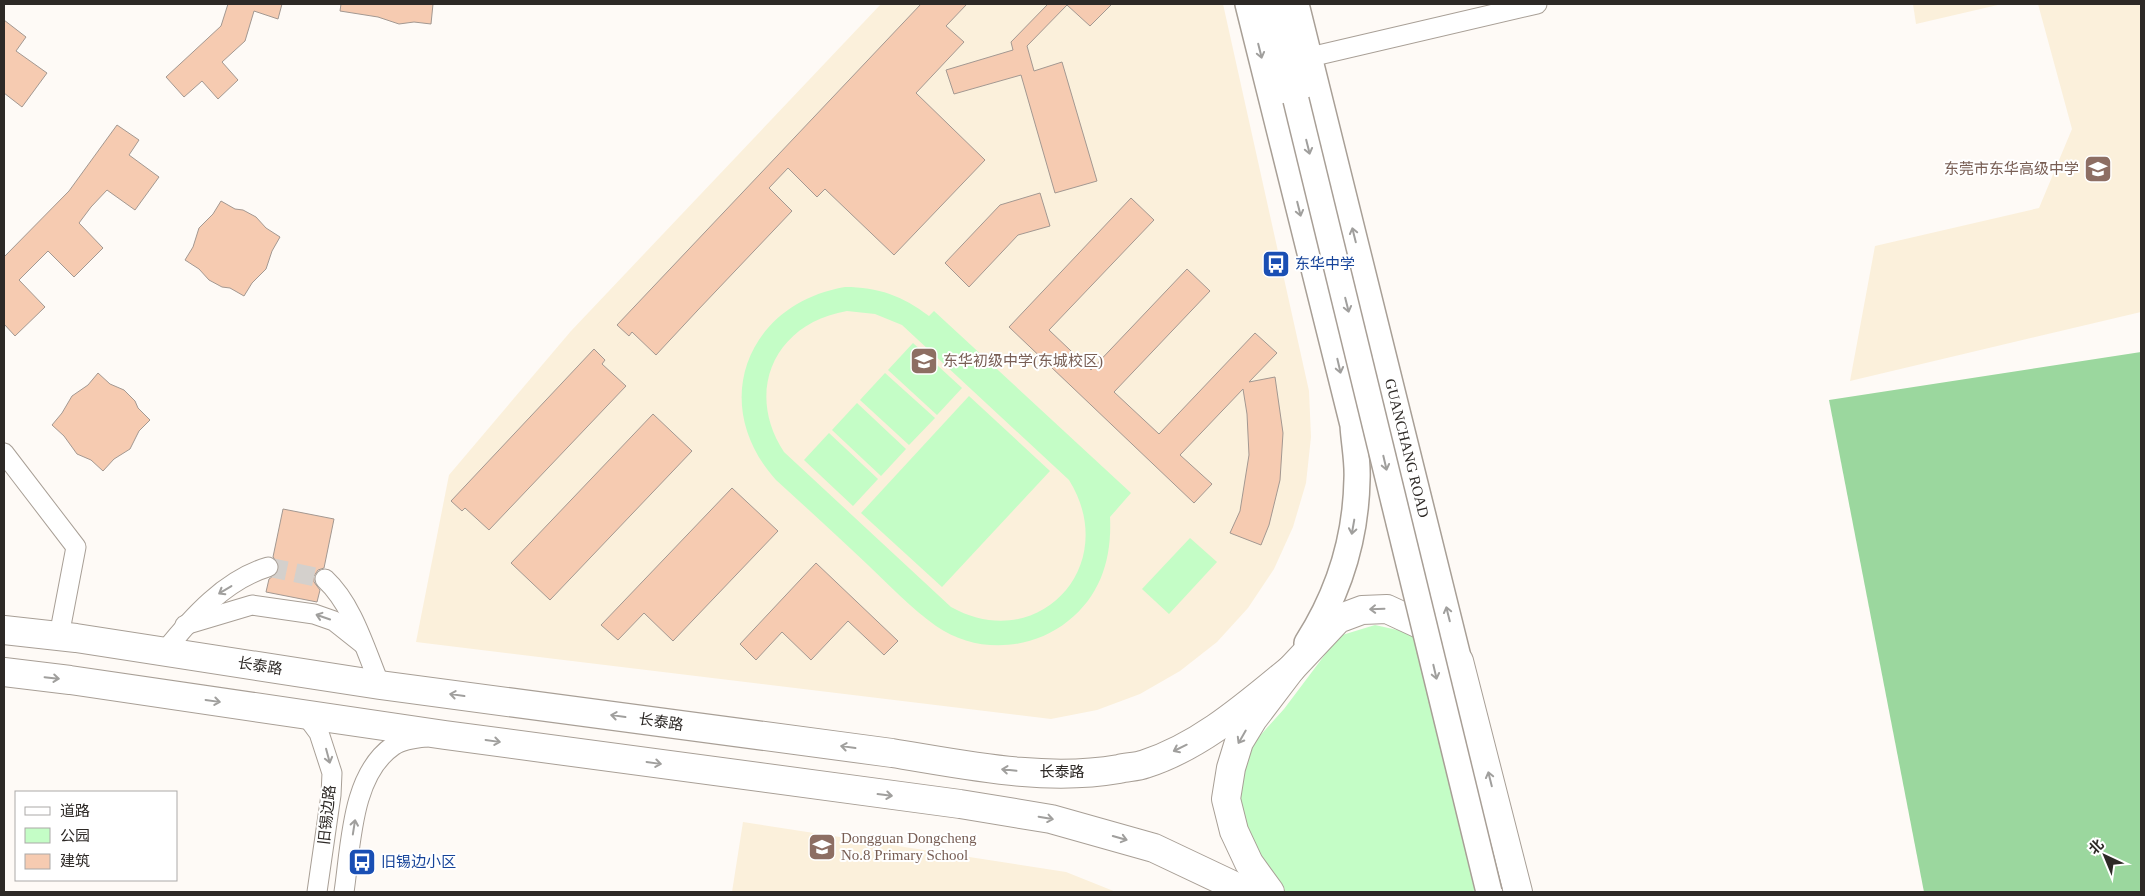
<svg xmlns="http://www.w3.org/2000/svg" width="2145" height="896" font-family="'Times New Roman','Noto Sans SC',serif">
	<rect width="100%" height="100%" fill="#fefaf6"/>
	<!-- education -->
	<g fill="#fbf0db">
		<polygon points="881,4 1223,4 1309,391 1311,437 1306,483 1293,527 1274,569 1248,608 1217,642 1180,671 1140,694 1097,710 1051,719 416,642 449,475 571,331"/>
		<polygon points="1913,4 2002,4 1916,24"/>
		<polygon points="2038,4 2141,4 2141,312 1850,381 1875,246 2039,208 2072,129"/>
		<polygon points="743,822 1066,872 1116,892 732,892"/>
	</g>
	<!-- green -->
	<g fill="#c4fdc6" fill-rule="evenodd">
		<path d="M845 287C878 287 903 296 929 316L934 311 1131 493 1110 517C1112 558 1101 595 1068 621 1031 651 976 654 936 626 912 609 890 586 868 565 838 537 807 508 776 480 708 405 746 304 845 287ZM847 311 875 314 902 325 1069 480C1122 565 1039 656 951 607L784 452C744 391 775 323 847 311Z"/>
		<polygon points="913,343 962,388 937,415 888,370"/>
		<polygon points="885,373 935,418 909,445 860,400"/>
		<polygon points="969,396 1050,471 942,587 861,513"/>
		<polygon points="857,403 906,449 881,476 832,430"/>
		<polygon points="829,433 878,479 853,506 804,460"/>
		<polygon points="1190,538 1217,562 1169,614 1142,589"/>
		<polygon points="1375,625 1402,631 1438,649 1494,824 1492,858 1473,892 1285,892 1265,876 1241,831 1241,782 1248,749 1284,709 1339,636"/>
	</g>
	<!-- forest -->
	<polygon fill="#9bd79e" points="2141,352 2141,892 1924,892 1829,400"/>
	<!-- building -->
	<g fill="#f6cbb1" stroke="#a39891">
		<polygon points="228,4 282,4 278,19 254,11 245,41 222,62 238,80 218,99 202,81 184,97 166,77 221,26"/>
		<polygon points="341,4 433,4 431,24 414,22 399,24 378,17 340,11"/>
		<polygon points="921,4 967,4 946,26 964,42 916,93 985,160 894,255 825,189 817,197 788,168 769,188 792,211 697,311 656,355 632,332 629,336 617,325"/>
		<polygon points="1048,4 1112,4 1090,26 1067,5 1027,46 1034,71 1062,62 1097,181 1055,193 1021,75 954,94 946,70 1013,50 1011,42"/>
		<polygon points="4,20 26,37 16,51 47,73 22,107 4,93"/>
		<polygon points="117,125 139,140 129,155 159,177 135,210 107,190 91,207 79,223 103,248 74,277 48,251 19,280 45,307 15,336 4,324 4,257 69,191"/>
		<polygon points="1040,193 1050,226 1018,235 969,287 945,263 1000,205"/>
		<polygon points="1131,198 1154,220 1049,330 1091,370 1187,269 1210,291 1114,392 1159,434 1255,333 1277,353 1249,382 1275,377 1283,433 1280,480 1269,525 1261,545 1230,533 1240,511 1249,455 1247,414 1243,389 1180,455 1212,484 1194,503 1009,327"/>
		<polygon points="221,201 235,209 243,210 256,217 266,228 280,237 272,251 266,269 252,283 244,296 230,288 222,287 209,280 199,269 185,260 193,247 199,228 213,214"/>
		<polygon points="594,349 605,360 602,364 626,386 489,530 465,508 462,511 451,501"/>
		<polygon points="98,373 110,384 124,390 135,401 138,408 150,420 139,431 130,449 114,459 103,471 91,460 77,454 64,436 52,425 62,413 72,396 88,385"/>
		<polygon points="653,414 692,451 550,600 511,563"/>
		<polygon points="732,488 778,531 673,641 644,613 618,640 601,625"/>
		<polygon points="283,509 334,519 324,568 318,570 314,576 314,582 320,590 317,602 266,592 269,579 276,574 279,569 278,563 273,557"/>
		<polygon points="816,563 898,641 884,655 848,621 811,660 782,632 756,660 740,644"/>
	</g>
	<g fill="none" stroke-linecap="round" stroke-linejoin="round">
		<!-- minor-tunnel -->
		<polyline stroke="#d4d0cc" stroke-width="19" stroke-dasharray="19 9" stroke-linecap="butt" points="268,567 325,579"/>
		<!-- minor casing -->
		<g stroke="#a89f96" stroke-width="21">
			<g id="minor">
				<polyline points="1310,57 1537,4"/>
				<polyline points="4,453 76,547 59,636"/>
				<path d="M325 579C353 605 365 649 380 685"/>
				<polyline points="185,625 252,605 314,614 334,621 363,644"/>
				<path d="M164 652C192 617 225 580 268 567"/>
				<polyline points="305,714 319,733 332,773 331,795 317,892"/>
				<path d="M344 892C351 846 351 775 393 746 401 740 416 738 426 737"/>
			</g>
		</g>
		<!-- major casing -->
		<g stroke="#a89f96" stroke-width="28">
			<g id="major">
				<path d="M1248 4 1353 425C1354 443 1358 461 1357 479 1356 539 1339 593 1307 643"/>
				<polyline points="1272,4 1296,100"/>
				<polyline points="1296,4 1459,661"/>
			</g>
		</g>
		<!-- highway casing -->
		<g stroke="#a89f96" stroke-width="30">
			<g id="highway">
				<path d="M4 630 76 638 380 685 892 753C966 765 1044 782 1119 769 1127 767 1137 767 1145 764 1201 746 1247 705 1291 669"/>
				<polyline points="4,672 70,680 445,735 960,804 1051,819 1154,848 1247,892"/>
				<polyline points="1270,892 1249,863 1234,831 1226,799 1231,768 1239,742 1253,719 1291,669 1338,619 1362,610 1387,609 1428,628 1459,661 1518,892"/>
			</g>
		</g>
		<!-- minor -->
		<use href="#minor" stroke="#fff" stroke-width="19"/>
		<!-- major -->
		<use href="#major" stroke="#fff" stroke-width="25"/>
		<!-- highway -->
		<use href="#highway" stroke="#fff" stroke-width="28"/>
		<!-- major-bridge casing -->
		<g stroke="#a89f96" stroke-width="28" stroke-linecap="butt">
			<polyline id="major-bridge" points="1296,100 1489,892"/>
		</g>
		<!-- major-bridge -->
		<use href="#major-bridge" stroke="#fff" stroke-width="25"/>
	</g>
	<!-- one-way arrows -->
	<defs><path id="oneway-shaft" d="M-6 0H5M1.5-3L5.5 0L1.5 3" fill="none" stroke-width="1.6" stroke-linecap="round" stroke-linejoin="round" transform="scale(1.25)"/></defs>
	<g stroke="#a09f9d">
		<use href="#oneway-shaft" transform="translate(1260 51) rotate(76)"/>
		<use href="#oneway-shaft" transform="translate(1308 147) rotate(76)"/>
		<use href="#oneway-shaft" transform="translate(1299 209) rotate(76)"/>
		<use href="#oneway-shaft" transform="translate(1354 235) rotate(-104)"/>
		<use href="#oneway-shaft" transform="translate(1347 305) rotate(76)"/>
		<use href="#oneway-shaft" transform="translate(1339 366) rotate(77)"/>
		<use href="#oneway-shaft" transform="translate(1385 463) rotate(77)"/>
		<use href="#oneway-shaft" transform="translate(1353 527) rotate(100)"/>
		<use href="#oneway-shaft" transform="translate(225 590) rotate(149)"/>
		<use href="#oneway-shaft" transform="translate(1377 609) rotate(178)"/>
		<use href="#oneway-shaft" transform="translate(1448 614) rotate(-104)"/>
		<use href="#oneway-shaft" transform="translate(323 617) rotate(-161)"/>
		<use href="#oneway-shaft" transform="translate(1435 672) rotate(77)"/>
		<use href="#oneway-shaft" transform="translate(52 678) rotate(6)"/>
		<use href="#oneway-shaft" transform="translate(457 695) rotate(-172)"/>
		<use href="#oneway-shaft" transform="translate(213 701) rotate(8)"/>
		<use href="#oneway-shaft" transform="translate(618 716) rotate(-172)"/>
		<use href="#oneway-shaft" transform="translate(1242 737) rotate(120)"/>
		<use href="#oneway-shaft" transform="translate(493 741) rotate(8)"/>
		<use href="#oneway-shaft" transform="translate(848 747) rotate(-172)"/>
		<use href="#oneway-shaft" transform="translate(1180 748) rotate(154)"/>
		<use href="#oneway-shaft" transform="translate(328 756) rotate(75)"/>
		<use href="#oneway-shaft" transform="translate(654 763) rotate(8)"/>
		<use href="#oneway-shaft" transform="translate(1009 770) rotate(-174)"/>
		<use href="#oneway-shaft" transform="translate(1490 779) rotate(-104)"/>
		<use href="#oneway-shaft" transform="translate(885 795) rotate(7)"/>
		<use href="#oneway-shaft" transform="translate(1046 818) rotate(10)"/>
		<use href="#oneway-shaft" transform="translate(354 827) rotate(-81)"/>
		<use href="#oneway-shaft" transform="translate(1120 838) rotate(16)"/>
	</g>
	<!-- icons -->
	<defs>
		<g id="school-square" transform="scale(1.4375)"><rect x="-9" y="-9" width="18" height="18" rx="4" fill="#8d6e63" stroke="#fff"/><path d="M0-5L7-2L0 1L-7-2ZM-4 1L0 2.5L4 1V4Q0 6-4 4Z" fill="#fff"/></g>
		<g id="bus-square" transform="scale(1.4375)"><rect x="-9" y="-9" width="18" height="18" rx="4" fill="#1a4fb4" stroke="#fff"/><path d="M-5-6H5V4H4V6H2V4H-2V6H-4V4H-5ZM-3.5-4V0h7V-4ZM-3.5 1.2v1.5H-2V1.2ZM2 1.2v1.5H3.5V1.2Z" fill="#fff"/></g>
	</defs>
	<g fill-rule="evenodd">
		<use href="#school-square" x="2098" y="169"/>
		<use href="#bus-square" x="1276" y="264"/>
		<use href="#school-square" x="924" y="361"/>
		<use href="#school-square" x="822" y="847"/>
		<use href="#bus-square" x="362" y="862"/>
	</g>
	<g text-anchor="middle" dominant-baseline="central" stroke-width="4" stroke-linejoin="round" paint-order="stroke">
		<!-- education labels -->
		<g font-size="15" fill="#785e54" stroke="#fff" text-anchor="start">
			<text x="2079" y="169" text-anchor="end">东莞市东华高级中学</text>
			<text x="943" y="361">东华初级中学(东城校区)</text>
			<text x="841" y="838">Dongguan Dongcheng<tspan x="841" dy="17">No.8 Primary School</tspan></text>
		</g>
		<!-- transit labels -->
		<g font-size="15" fill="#164399" stroke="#fff" text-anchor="start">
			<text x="1295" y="264">东华中学</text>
			<text x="381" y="862">旧锡边小区</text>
		</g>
		<!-- street labels -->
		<g font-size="15" fill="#2d2926" stroke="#fff">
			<text transform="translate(1407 448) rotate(76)">GUANCHANG ROAD</text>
			<text transform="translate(260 666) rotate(9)">长泰路</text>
			<text transform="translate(661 722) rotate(8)">长泰路</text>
			<text x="1062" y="772">长泰路</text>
			<text transform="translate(327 815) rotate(-84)">旧锡边路</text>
		</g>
	</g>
	<!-- border -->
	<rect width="2145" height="896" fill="none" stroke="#2d2926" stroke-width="10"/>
	<!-- legend -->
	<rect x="15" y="791" width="162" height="90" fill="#ffffff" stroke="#aba9a8"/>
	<rect x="25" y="807" width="25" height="8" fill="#ffffff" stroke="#aba9a8"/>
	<text x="60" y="816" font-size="15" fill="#2d2926">道路</text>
	<rect x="25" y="828" width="25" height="15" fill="#c4fdc6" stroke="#aba9a8"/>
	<text x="60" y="841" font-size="15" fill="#2d2926">公园</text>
	<rect x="25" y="854" width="25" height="15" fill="#f6cbb1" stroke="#aba9a8"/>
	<text x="60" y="866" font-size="15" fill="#2d2926">建筑</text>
	<!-- north arrow -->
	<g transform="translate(2105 856) rotate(316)" stroke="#ffffff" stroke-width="4" paint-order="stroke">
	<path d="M0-4L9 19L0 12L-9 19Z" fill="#2d2926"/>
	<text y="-8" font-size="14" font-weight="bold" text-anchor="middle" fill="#2d2926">北</text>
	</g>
</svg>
